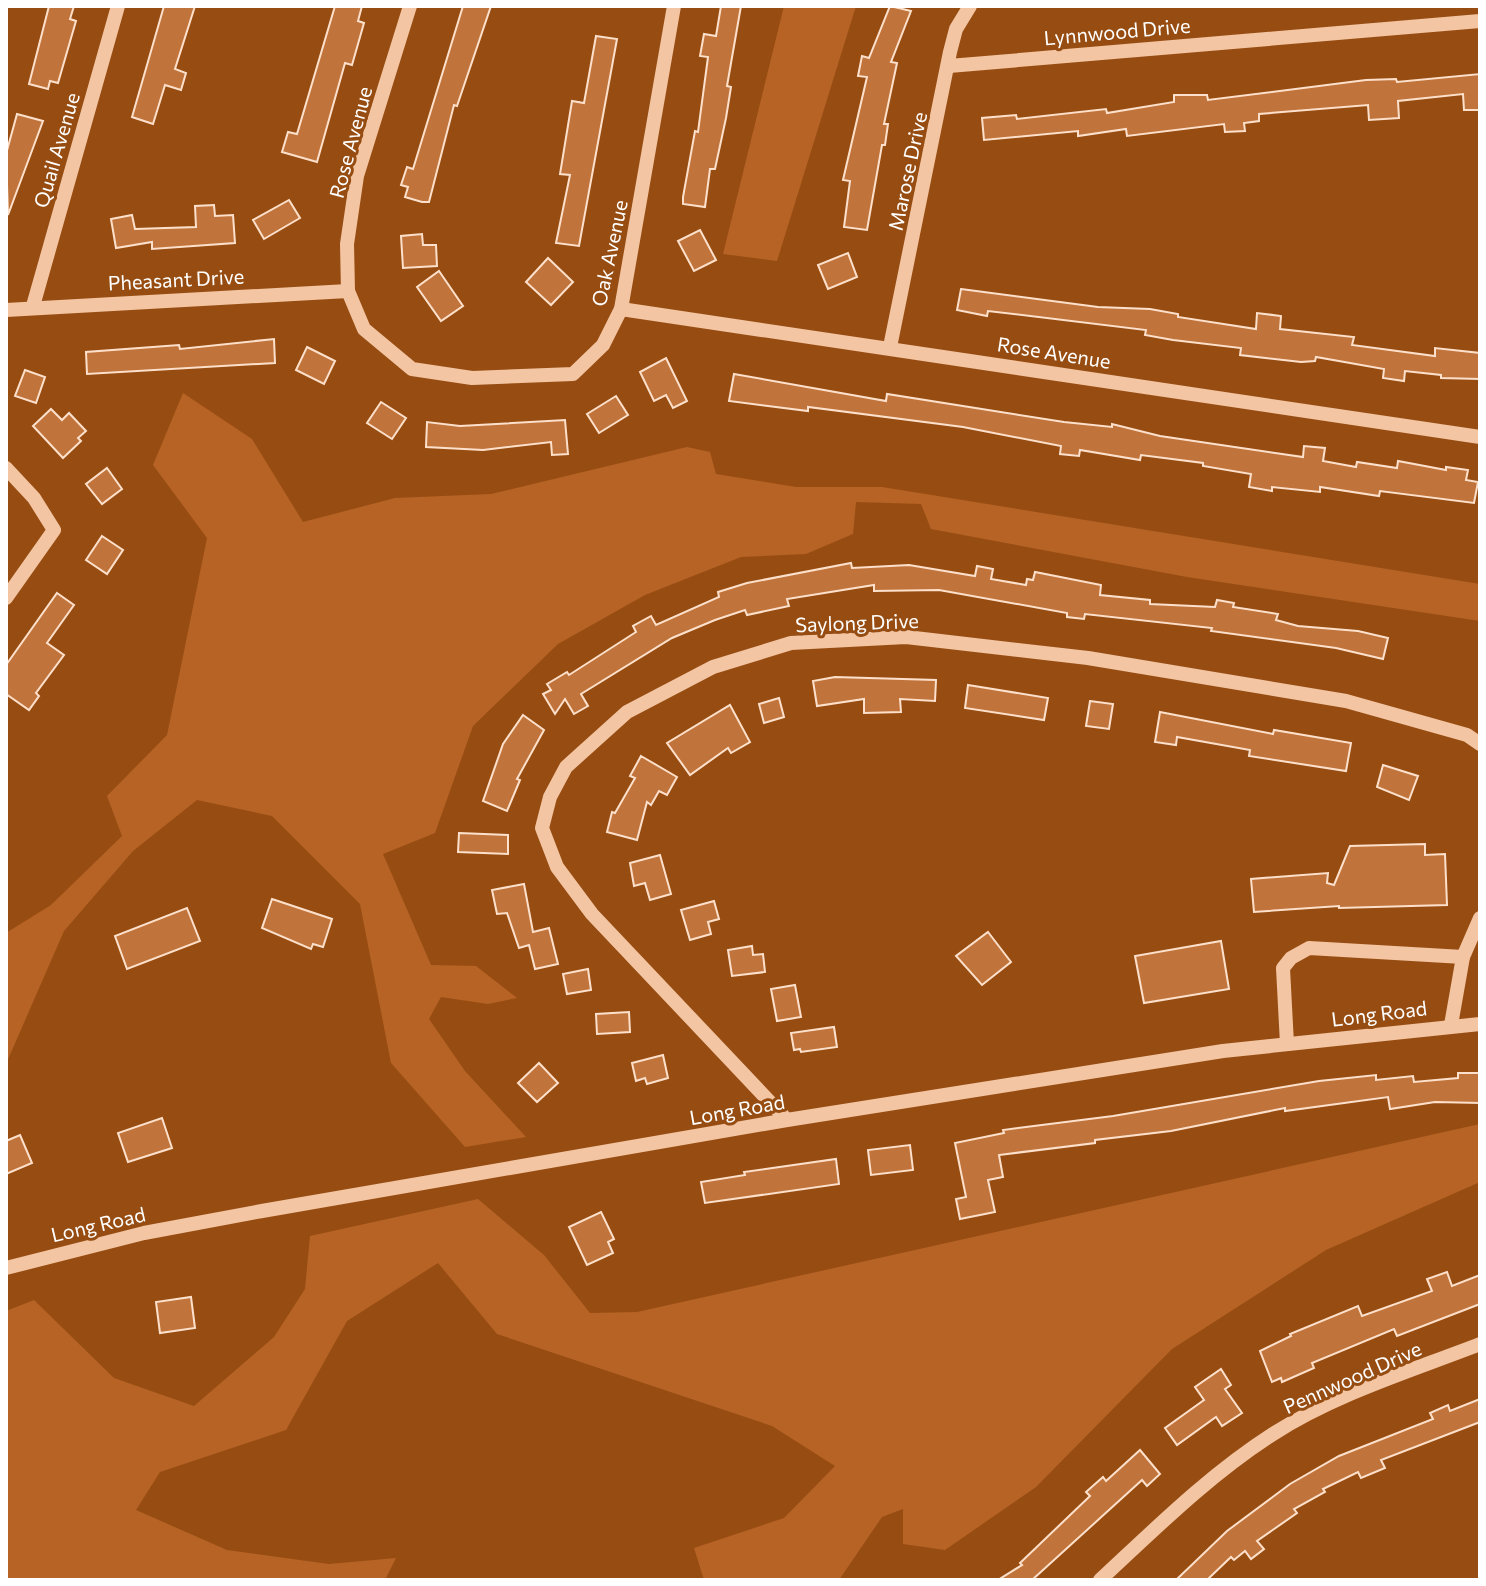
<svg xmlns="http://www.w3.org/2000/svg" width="1486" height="1586" font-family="Commissioner,sans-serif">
	<rect width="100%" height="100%" fill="#974d12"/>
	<!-- green -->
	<g fill="#b66325">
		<polygon points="784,6 856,6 777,261 723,254"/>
		<polygon points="183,393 252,439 303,522 395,498 491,494 687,447 710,452 716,474 796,487 882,487 1480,584 1480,621 1187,577 931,529 921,504 856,502 853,534 806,554 741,557 645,595 558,644 473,726 435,833 383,854 431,965 476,966 517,998 488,1004 441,997 429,1019 465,1071 526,1137 465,1147 391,1063 360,904 272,816 197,800 133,851 64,931 6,1064 6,933 51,905 122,836 107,796 167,735 207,538 153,465"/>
		<polygon points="1480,1124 1480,1182 1326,1250 1172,1349 1036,1487 945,1550 903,1544 903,1509 882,1517 839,1580 704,1580 694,1548 784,1518 835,1466 772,1426 497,1334 438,1263 347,1321 286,1430 160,1472 136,1510 227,1550 329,1564 396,1558 385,1580 6,1580 6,1311 34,1300 114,1378 194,1406 274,1337 305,1289 310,1236 478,1199 544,1255 590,1313 637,1312"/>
	</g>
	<!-- building -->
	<g fill="#c0743b" stroke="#fde0cb" stroke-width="2">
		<polygon points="49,6 74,6 70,19 76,21 58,83 50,81 48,89 29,84"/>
		<polygon points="164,6 195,6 175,69 186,73 181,90 165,85 153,124 132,117"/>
		<polygon points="335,6 362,6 358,21 364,23 352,65 345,63 317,162 282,152 288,132 297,134"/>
		<polygon points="463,6 491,6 457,106 454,105 429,202 422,202 405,197 408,187 401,185 407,167 413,169"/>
		<polygon points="721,6 741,6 727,86 731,87 726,118 715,169 710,169 705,207 683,204 683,197 695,131 698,132 708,57 700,56 704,34 716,36"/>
		<polygon points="890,6 911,11 891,62 897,63 884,124 888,124 885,145 882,145 867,230 844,227 850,181 843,180 867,77 858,76 862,56 869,58"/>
		<polygon points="596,36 617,39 579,246 556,243 570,175 560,174 572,101 584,103"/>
		<polygon points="1480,74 1480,110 1464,110 1463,94 1398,101 1399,118 1369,120 1368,105 1259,114 1259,121 1244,123 1245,131 1225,132 1224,124 1127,136 1126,129 1078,136 1078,131 984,140 982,118 1016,115 1017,119 1106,109 1107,113 1174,102 1174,95 1207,95 1208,100 1366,80 1396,79 1397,82"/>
		<polygon points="17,114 43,121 8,215 6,154"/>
		<polygon points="289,200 300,218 264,239 253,220"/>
		<polygon points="214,205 215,216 233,215 235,243 152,249 152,242 116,248 111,219 132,215 135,229 196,227 195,206"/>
		<polygon points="700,230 716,260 694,271 678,241"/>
		<polygon points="422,234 423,245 436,245 437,266 403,268 401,236"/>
		<polygon points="848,253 857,277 828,289 818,265"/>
		<polygon points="548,258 573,282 551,305 526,282"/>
		<polygon points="439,271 463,306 441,321 417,287"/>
		<polygon points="961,289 1098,307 1150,309 1178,314 1178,317 1256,329 1257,313 1281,316 1280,329 1354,337 1352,345 1435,356 1435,348 1480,353 1480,379 1441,378 1441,375 1405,371 1404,381 1383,378 1384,369 1316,357 1315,361 1301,362 1240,355 1241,348 1173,340 1145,335 1146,330 988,311 987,316 957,310"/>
		<polygon points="274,339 275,363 87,374 86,352 179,345 180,349"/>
		<polygon points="307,347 335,361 324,384 296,370"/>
		<polygon points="666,358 687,401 673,408 666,395 654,401 640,372"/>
		<polygon points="25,370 45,377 36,403 15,396"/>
		<polygon points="734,374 886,401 887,394 1064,422 1112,427 1112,424 1160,436 1303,457 1304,446 1325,448 1323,461 1356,467 1357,462 1397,468 1398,461 1446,470 1446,467 1468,470 1466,480 1478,482 1474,503 1380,491 1379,496 1320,487 1320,492 1272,487 1272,491 1249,487 1251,474 1203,466 1203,463 1141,455 1140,460 1080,450 1079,456 1060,454 1061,446 963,427 808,407 808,411 729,401"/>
		<polygon points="616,396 628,415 599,433 587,414"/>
		<polygon points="381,402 406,418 392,439 367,423"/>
		<polygon points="51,409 62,420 69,413 86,431 78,438 81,441 63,458 33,426"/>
		<polygon points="565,420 568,454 552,455 551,442 483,450 426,447 427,422 460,426"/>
		<polygon points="107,468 122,489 102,504 86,484"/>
		<polygon points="102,536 123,550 107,574 86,560"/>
		<polygon points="851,563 852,568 909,565 975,576 977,566 993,569 991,579 1026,585 1027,579 1033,580 1035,572 1101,585 1100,595 1150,600 1150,604 1215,607 1217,600 1234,603 1233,607 1278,614 1276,620 1298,626 1358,631 1388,638 1383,659 1336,648 1211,631 1212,628 1085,614 1084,619 1067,617 1067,613 939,590 874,591 874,585 787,599 789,606 747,615 745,610 715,620 672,638 581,694 588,706 574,714 565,699 555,714 543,694 551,690 547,684 567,672 569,675 636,632 633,626 651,616 656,625 719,597 718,592 747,583"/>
		<polygon points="57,593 74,605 47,643 64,655 36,693 39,696 29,710 6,694 6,665"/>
		<polygon points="835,677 936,680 935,701 900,699 901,712 864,713 864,699 817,706 813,681"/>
		<polygon points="968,685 1048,698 1044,720 965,708"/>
		<polygon points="779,698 784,717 764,723 759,704"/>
		<polygon points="1090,701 1113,704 1109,729 1086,726"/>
		<polygon points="730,705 750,742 731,753 728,748 690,775 667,743"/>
		<polygon points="1160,712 1273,734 1274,730 1351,743 1346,771 1249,756 1250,750 1177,737 1176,745 1155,742"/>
		<polygon points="523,715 544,730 517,779 520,780 507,811 483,801 503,744"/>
		<polygon points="641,756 677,777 667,795 659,791 651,805 647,802 637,840 607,832 612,812 615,813 635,778 630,776"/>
		<polygon points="1383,765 1418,776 1409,800 1377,787"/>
		<polygon points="459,833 508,835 508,854 458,852"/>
		<polygon points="1425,844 1425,855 1445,854 1447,905 1339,908 1339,906 1254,912 1251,879 1328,873 1327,883 1334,885 1350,846"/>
		<polygon points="660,855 671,894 650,900 645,883 634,886 630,863"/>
		<polygon points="524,884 533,932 549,928 558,964 535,969 529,945 519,948 507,913 497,914 492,890"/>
		<polygon points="272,899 332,919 323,947 313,944 311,949 262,928"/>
		<polygon points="714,901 719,919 708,922 711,934 690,940 681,910"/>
		<polygon points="187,908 200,941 127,969 115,936"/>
		<polygon points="988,932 1011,962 982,985 956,956"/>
		<polygon points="1221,941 1229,989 1144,1003 1135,956"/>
		<polygon points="752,946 753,955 763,954 765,972 732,976 728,950"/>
		<polygon points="588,969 591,990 567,994 563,974"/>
		<polygon points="795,985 801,1017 777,1021 771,989"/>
		<polygon points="629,1012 630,1032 597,1034 596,1014"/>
		<polygon points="834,1027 837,1047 801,1052 800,1049 794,1050 791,1033"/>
		<polygon points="663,1055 668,1078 647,1084 645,1078 636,1081 632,1063"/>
		<polygon points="539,1063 558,1083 537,1102 518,1083"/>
		<polygon points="1458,1073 1480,1073 1480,1103 1435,1102 1390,1109 1388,1097 1285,1111 1285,1108 1171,1131 1095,1140 1095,1143 999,1155 1003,1177 988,1180 995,1212 960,1219 956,1199 966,1197 955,1143 1004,1133 1003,1130 1113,1116 1319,1081 1376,1075 1376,1080 1413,1076 1414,1082 1458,1078"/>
		<polygon points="162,1118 172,1148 128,1162 118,1133"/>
		<polygon points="20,1135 32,1163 6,1174 6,1141"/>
		<polygon points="910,1145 913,1170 871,1175 868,1150"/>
		<polygon points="836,1159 839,1184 705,1203 701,1182 745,1175 744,1172"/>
		<polygon points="601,1212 614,1239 608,1242 613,1253 587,1265 569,1227"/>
		<polygon points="1447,1272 1452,1286 1480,1275 1480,1304 1397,1336 1394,1329 1312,1363 1314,1368 1282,1382 1281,1378 1272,1382 1260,1351 1291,1336 1290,1334 1358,1306 1362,1316 1432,1291 1427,1279"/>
		<polygon points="191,1297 195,1328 160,1333 156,1302"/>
		<polygon points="1221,1369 1231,1385 1225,1389 1242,1413 1222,1426 1216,1417 1177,1445 1165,1428 1204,1400 1195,1387"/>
		<polygon points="1480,1399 1480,1422 1381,1460 1385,1468 1361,1478 1358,1472 1323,1489 1325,1492 1294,1509 1297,1513 1257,1541 1264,1549 1251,1559 1245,1551 1234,1560 1231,1557 1207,1580 1176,1580 1227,1531 1290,1484 1339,1456 1433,1419 1430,1413 1448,1405 1450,1411"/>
		<polygon points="1140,1450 1160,1474 1147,1486 1142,1480 1032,1580 998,1580 1022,1565 1020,1563 1090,1496 1086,1492 1103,1477 1106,1481"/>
	</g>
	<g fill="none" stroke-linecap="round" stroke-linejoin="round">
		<!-- minor -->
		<g stroke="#f3c5a3" stroke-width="14">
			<polyline points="410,6 357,176 347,244 348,291 364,329 412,369 472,378 573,374 603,345 621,309 674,6"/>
			<polyline points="949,66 1480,21"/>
			<polyline points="33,306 118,6"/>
			<polyline points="621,309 1480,437"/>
			<polyline points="6,310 348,291"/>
			<polyline points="890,347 950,52 956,29 970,6"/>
			<polyline points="6,468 34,498 54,530 6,598"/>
			<polyline points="1451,1025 1463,957 1480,918"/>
			<polyline points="1287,1044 1283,968 1291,958 1309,948 1463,957"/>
			<polyline points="787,1120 592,914 557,867 542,828 550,797 566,767 627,712 713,667 791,643 906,637 1088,658 1346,701 1467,735 1480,744"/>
			<polyline points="6,1268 144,1233 262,1211 787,1120 1223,1051 1480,1024"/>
			<path d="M1100 1580C1155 1529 1209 1475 1273 1434 1335 1394 1411 1371 1480 1344"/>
		</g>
	</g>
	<g text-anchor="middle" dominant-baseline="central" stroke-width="6" stroke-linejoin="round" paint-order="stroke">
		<!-- street labels -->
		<g font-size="20" fill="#fff" stroke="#974d12">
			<text transform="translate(1117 31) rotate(-5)">Lynnwood Drive</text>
			<text transform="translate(350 142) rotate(-75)">Rose Avenue</text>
			<text transform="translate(56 150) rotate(-74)">Quail Avenue</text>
			<text transform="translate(907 171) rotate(-78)">Marose Drive</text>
			<text transform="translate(609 253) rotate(-78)">Oak Avenue</text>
			<text transform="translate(176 279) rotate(-3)">Pheasant Drive</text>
			<text transform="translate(1054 352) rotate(9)">Rose Avenue</text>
			<text transform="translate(857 622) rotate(-2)">Saylong Drive</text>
			<text transform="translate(1379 1013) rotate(-7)">Long Road</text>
			<text transform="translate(737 1109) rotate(-10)">Long Road</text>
			<text transform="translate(98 1224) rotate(-13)">Long Road</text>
			<text transform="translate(1352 1377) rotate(-24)">Pennwood Drive</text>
		</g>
	</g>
	<!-- border -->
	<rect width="1486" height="1586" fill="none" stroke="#ffffff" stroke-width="16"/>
</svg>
